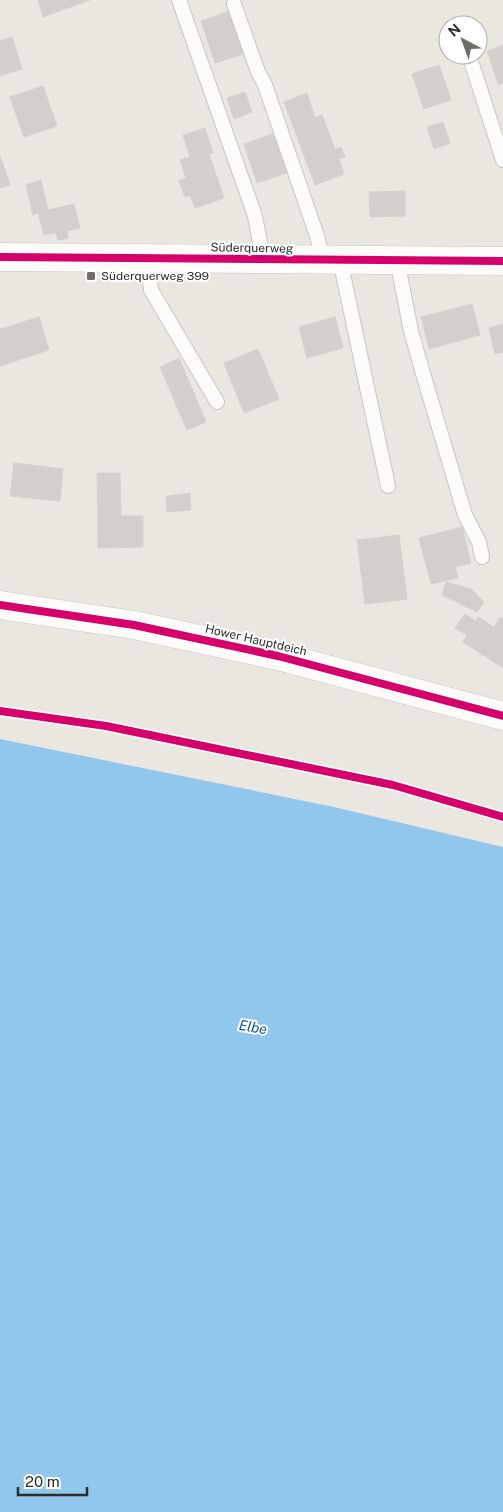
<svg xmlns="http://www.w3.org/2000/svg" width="503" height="1512" font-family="'Public Sans',sans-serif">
	<rect width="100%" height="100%" fill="#eae7e0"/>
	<!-- water -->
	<polygon fill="#92c7ed" points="0,739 334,807 503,847 503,1512 0,1512"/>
	<!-- building -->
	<g fill="#d3d0cb" stroke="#d5d2cc">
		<polygon points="38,0 90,0 43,17"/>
		<polygon points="229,11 243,54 215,63 201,21"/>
		<polygon points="12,37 22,69 0,76 0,41"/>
		<polygon points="503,45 503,83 499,85 487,51"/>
		<polygon points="439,65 451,100 424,109 412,74"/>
		<polygon points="43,86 57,126 24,137 10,97"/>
		<polygon points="245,92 252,112 234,119 227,98"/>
		<polygon points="307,93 315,118 322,115 335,149 341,147 345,157 339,159 344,174 315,185 284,102"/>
		<polygon points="443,122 450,143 434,149 427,127"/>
		<polygon points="205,128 213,153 209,154 224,198 195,208 190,195 185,197 179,181 186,178 180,160 190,157 183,135"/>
		<polygon points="275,133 289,172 257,183 244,144"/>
		<polygon points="0,156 10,185 0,188"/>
		<polygon points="41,180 48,210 74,204 80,228 67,231 68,238 58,240 56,233 44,235 38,213 33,215 26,185"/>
		<polygon points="405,191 405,216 370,217 369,192"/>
		<polygon points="472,304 480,335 429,349 421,317"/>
		<polygon points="39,317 49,350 0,366 0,329"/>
		<polygon points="335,317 343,348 307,358 299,327"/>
		<polygon points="503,324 503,353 503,352 495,354 489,328"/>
		<polygon points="258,349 279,399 244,413 224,363"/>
		<polygon points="179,358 206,422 187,430 160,367"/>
		<polygon points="14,463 63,469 60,501 10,496"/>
		<polygon points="97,473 120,473 121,516 143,516 143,547 98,548"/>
		<polygon points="190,493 191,510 167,512 166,496"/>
		<polygon points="462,527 471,563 455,567 458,578 431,584 419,538"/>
		<polygon points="399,535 407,599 365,604 357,540"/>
		<polygon points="446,582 471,589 484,602 477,612 442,595"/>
		<polygon points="465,614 476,621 478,617 494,627 500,617 503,619 503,626 483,655 463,642 467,635 455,628"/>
		<polygon points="503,626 503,668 483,655"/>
	</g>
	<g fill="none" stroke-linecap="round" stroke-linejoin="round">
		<!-- service casing -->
		<g stroke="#c7c6c5" stroke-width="16">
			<g id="service">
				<polyline points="179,0 255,216 263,259"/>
				<polyline points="234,4 258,72 265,85 317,236 323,260"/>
				<polyline points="469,55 503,160"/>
				<polyline points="147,258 151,290 217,402"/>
				<polyline points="340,260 388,486"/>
				<polyline points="397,260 411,331 422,370 465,515 479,542 482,557"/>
			</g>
		</g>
		<!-- tertiary casing -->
		<g stroke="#c7c6c5" stroke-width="29">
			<g id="tertiary">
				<polyline points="0,257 503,261"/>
				<polyline points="0,605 134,625 278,656 503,716"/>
			</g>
		</g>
		<!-- service -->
		<use href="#service" stroke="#fcfbfa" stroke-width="14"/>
		<!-- tertiary -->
		<use href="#tertiary" stroke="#fcfbfa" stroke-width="28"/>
		<!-- cycleway casing -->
		<g stroke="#fff" stroke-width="11">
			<g id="cycleway">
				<polyline points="0,257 503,261"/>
				<polyline points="0,605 134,625 278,656 503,716"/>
				<polyline points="0,711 106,726 393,785 503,817"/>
			</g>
		</g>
		<!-- cycleway -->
		<use href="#cycleway" stroke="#d6006c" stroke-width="8"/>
	</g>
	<!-- markers -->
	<rect fill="#6e6d6a" stroke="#fff" stroke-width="2" x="86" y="271" width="10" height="10" rx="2.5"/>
	<g text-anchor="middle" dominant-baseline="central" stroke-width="4" stroke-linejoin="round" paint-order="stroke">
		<!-- street labels -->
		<g font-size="12" fill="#2b2b2b" stroke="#fff">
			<text transform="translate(252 248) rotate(1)">Süderquerweg</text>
			<text transform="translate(256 640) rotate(13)">Hower Hauptdeich</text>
		</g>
		<!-- poi labels -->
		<g font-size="12" fill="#2b2b2b" stroke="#fff" text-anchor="start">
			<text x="101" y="276">Süderquerweg 399</text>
		</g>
		<!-- water labels -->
		<g font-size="14" font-style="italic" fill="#0a54a0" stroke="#fff">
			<text transform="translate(253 1027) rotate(10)">Elbe</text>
		</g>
	</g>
	<!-- north arrow -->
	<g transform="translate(463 40) rotate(319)"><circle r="24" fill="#ffffff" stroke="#aaaaaa"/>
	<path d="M0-4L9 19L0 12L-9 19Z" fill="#6e6d6a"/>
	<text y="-8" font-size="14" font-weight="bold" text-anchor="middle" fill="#2b2b2b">N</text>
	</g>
	<!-- scale -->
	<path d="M18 1487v8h69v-8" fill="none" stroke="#2b2b2b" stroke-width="2.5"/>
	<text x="25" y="1487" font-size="15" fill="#2b2b2b" stroke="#ffffff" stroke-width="4" paint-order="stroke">20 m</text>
</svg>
